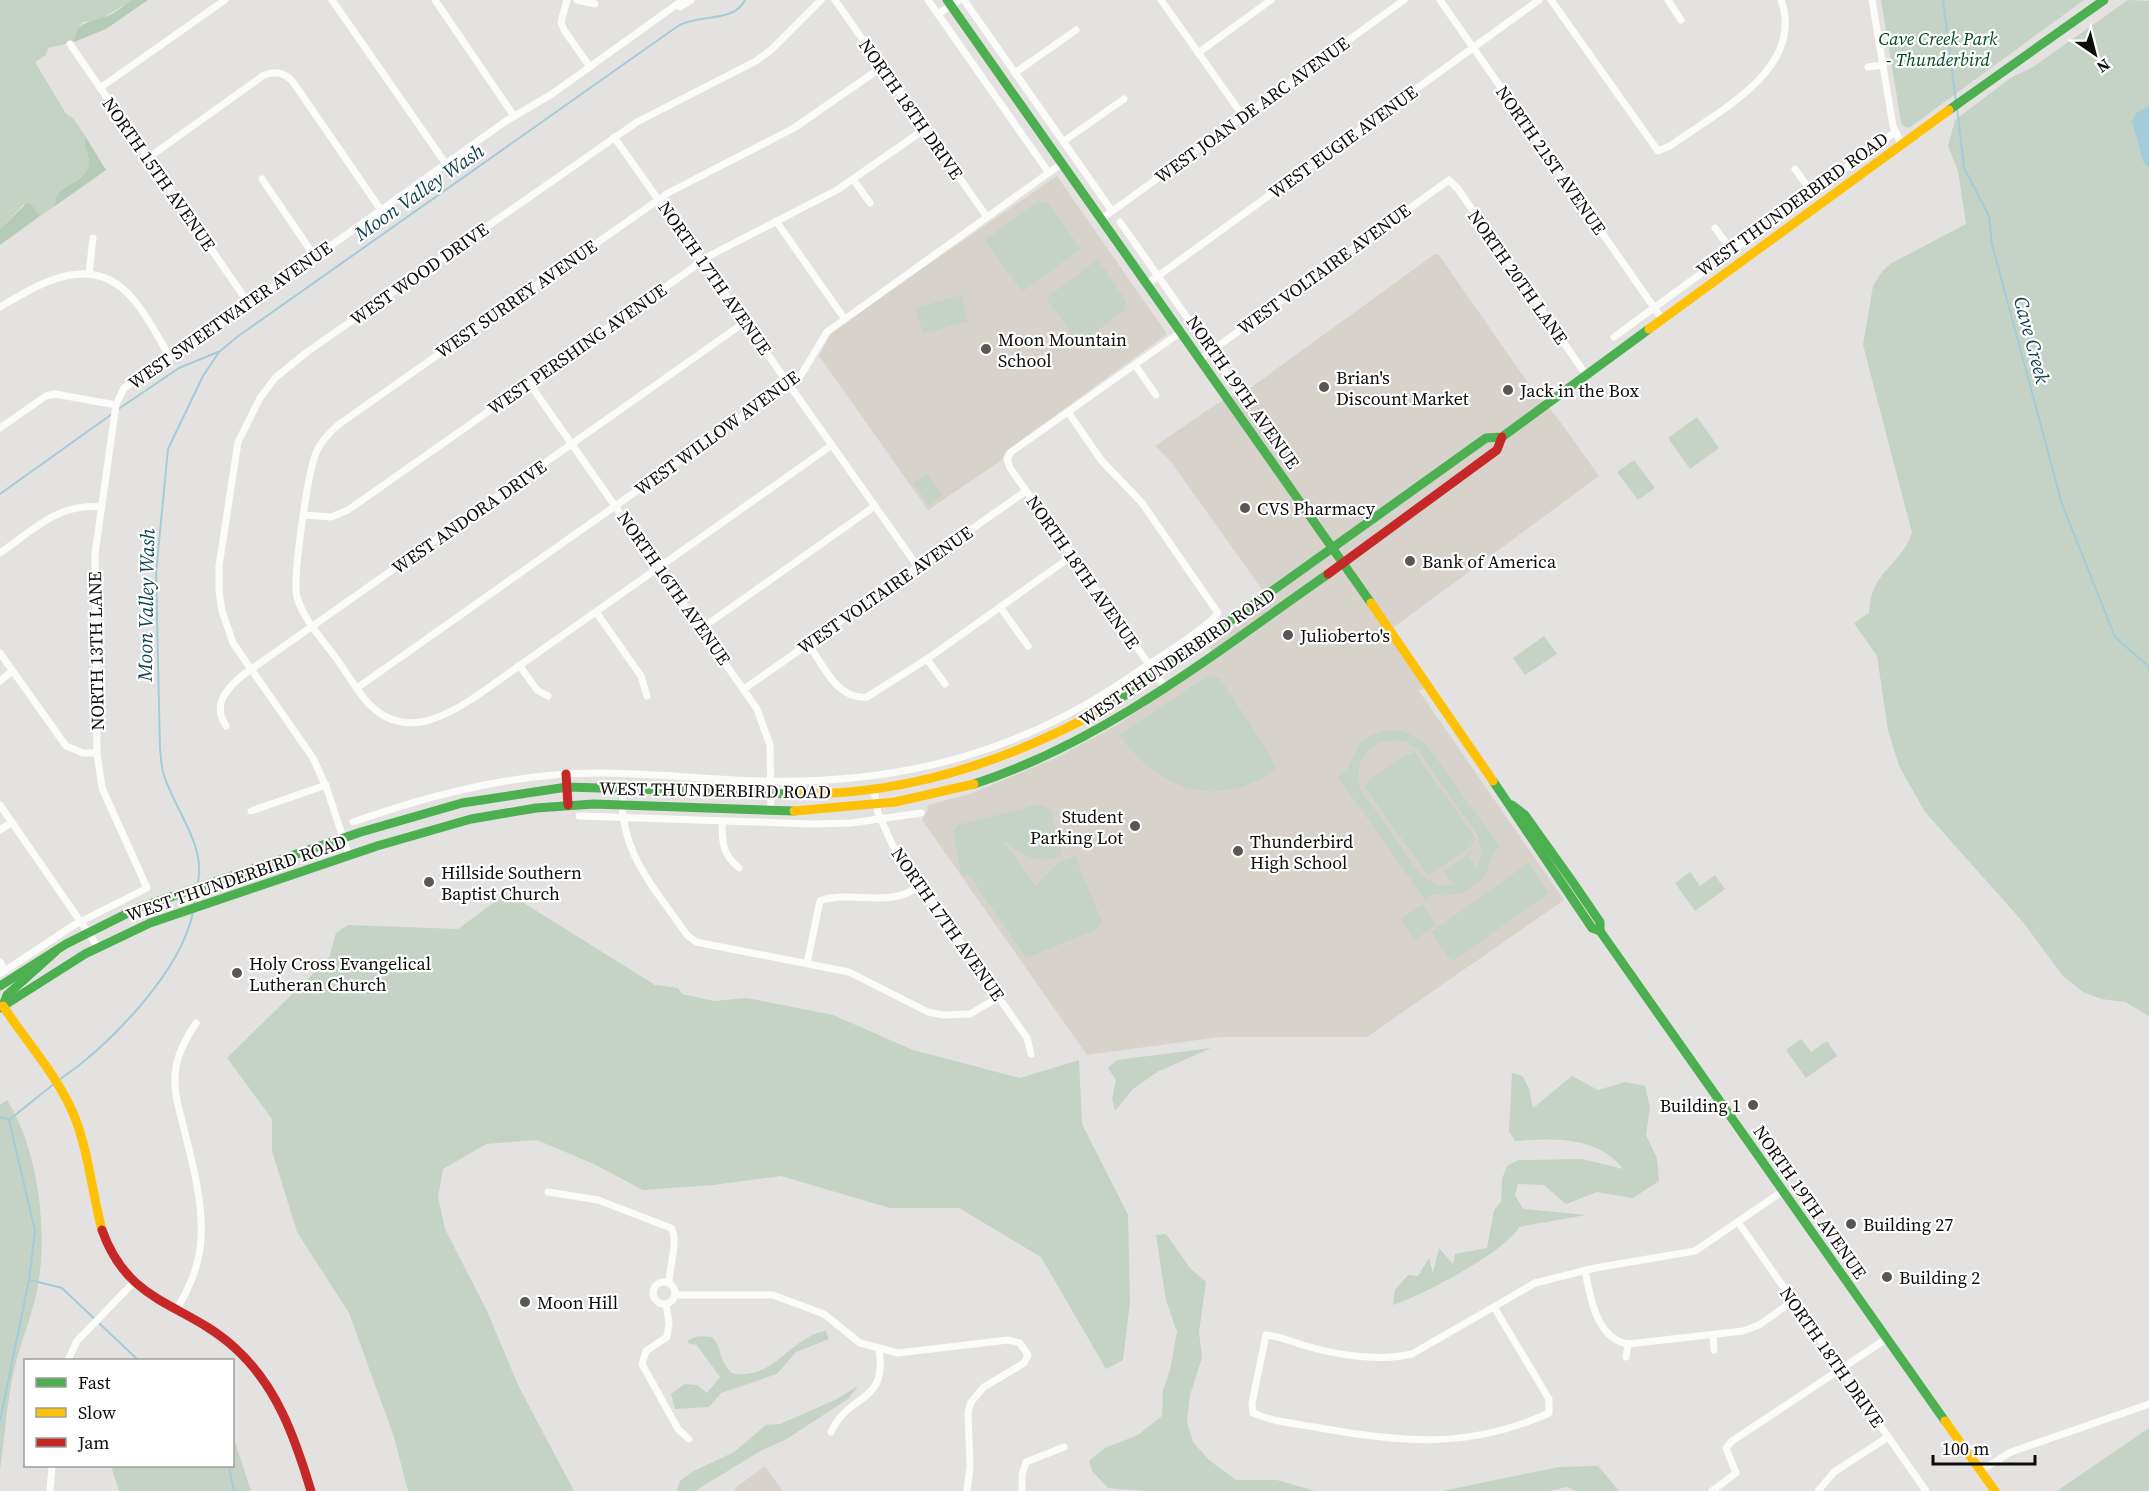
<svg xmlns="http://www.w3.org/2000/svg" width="2149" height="1491" font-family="'Source Serif 4',serif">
	<rect width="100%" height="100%" fill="#e3e2e0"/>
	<!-- built -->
	<g fill="#d7d3cc">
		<polygon points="1057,176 1167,334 1005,452 1002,460 928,510 819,356 831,333 839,326"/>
		<polygon points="1435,254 1439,255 1533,390 1556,416 1599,476 1390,630 1429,686 1419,691 1564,900 1367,1037 1220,1037 1087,1055 922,820 928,810 927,805 970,794 1054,759 1114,727 1216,658 1209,647 1271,602 1171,462 1155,446 1218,403 1246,391"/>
		<polygon points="765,1466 783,1491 736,1491 734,1489"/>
	</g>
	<!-- green -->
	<g fill="#c4d3c6" fill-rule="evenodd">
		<path d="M0 0H132L101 19 83 22 75 34 74 42 48 48 46 55 35 62 66 114 73 118 85 136C82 145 89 149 90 158 92 174 78 179 67 186 62 189 58 196 55 201V206L40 216 32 205H23L0 229Z"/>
		<polygon points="1881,0 2084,0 1909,128 1902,125 1900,116"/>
		<path d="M2128 0 2149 1V1016L2125 1002 2101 999 2083 992 2062 975 2023 922 1925 812 1899 766 1888 730 1877 656 1854 623 1869 613C1871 570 1900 567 1912 533L1863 345 1873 286 1881 273 1890 264 1966 224 1958 171 1948 146 1955 120 2012 77 2033 67Z"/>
		<polygon points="1038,201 1048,203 1081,249 1022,292 985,240"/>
		<polygon points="1098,259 1126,301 1124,311 1079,344 1046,298"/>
		<polygon points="961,295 968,321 923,334 916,308"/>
		<polygon points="1697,417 1719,448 1690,469 1668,438"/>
		<polygon points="1634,460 1655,488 1638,500 1617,472"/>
		<polygon points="927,474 942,495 929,505 913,483"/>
		<polygon points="1544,636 1557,654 1525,675 1513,658"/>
		<path d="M1208 676 1220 678 1268 751 1276 769C1218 812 1158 789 1119 735Z"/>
		<path d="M1385 730 1404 731 1426 744 1500 847C1490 854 1492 861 1487 871 1476 891 1455 899 1433 894L1425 900 1338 777C1359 762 1348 740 1385 730ZM1392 740 1405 742 1417 749 1478 836 1481 854 1477 868 1468 856 1479 846 1436 877 1445 872 1453 885H1437L1421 875 1360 789 1358 769 1363 756 1378 743Z"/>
		<polygon points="1414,751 1476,839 1471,843 1473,845 1432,873 1427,874 1364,786 1368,784 1367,781 1407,753 1409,755"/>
		<path d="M1040 804 1051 810 1062 855C1041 865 1019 857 1005 841L1004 847 1007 845 1035 886 1059 862 1075 856 1102 922 1098 929 1026 958 970 876 961 875 953 831 958 825Z"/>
		<polygon points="1528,863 1549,893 1452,962 1431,932"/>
		<polygon points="1690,872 1700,886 1715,875 1725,889 1695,911 1675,883"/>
		<polygon points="504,895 511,900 519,900 655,985 678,988 682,994 714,1001 747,998 833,1015 913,1050 1020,1078 1079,1060 1082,1124 1128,1215 1130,1303 1123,1360 1106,1369 1041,1257 959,1208 890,1208 781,1176 713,1185 643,1190 596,1165 537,1140 486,1144 443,1169 438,1197 445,1229 487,1311 519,1387 574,1491 408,1491 394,1437 349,1313 297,1232 272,1151 272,1119 227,1058 329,958 336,933 348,925 458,929"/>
		<polygon points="1422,904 1436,925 1415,940 1401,919"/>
		<polygon points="1801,1039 1811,1052 1827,1041 1837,1056 1806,1078 1786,1050"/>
		<polygon points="1211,1048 1157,1072 1133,1089 1115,1111 1112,1099 1116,1080 1108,1068 1117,1060"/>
		<path d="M1512 1073 1522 1076 1529 1088 1533 1108 1572 1076 1598 1090 1625 1082 1645 1086 1650 1107 1646 1135 1657 1158 1659 1181 1633 1198 1597 1192 1566 1204 1544 1185 1518 1184 1515 1195 1523 1209 1586 1215 1519 1227C1507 1251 1421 1296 1393 1305L1395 1290 1408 1275 1418 1276 1429 1258 1433 1273 1439 1248 1453 1264 1455 1254 1487 1248 1494 1210 1501 1202 1502 1179 1507 1166 1518 1160 1582 1159 1623 1169C1598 1136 1554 1138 1515 1141L1509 1131Z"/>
		<path d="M7 1100C38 1149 48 1229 38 1286 33 1313 22 1339 15 1366 7 1399 5 1436 0 1470V1105Z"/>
		<polygon points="1166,1234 1190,1268 1206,1282 1199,1332 1202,1358 1190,1395 1187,1422 1193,1442 1209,1460 1236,1480 1277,1480 1315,1491 1146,1491 1108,1488 1092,1471 1089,1461 1105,1448 1138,1435 1162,1416 1163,1390 1170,1370 1177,1332 1166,1300 1156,1235"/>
		<path d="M826 1331 829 1339 796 1352 777 1374 721 1393 709 1407 675 1409 671 1394 685 1384 697 1385 707 1393 720 1377 696 1344 693 1345 687 1342C694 1335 703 1336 712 1337 723 1349 717 1358 732 1373 774 1382 790 1336 826 1331Z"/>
		<polygon points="858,1386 848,1399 785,1440 762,1450 695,1491 677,1491 680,1481 692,1472 734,1452 766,1425 780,1424 835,1400"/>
		<polygon points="2149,1428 2149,1491 2057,1491"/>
		<polygon points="233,1436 251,1491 119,1491 111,1466 232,1466"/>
		<polygon points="1598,1466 1619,1491 1576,1491 1567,1487 1549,1491 1442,1491 1559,1467"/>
	</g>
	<!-- forest -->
	<g fill="#b4cbb9">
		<path d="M132 0H148L106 29 74 42C75 19 96 22 112 14 119 10 125 4 132 0Z"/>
		<path d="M85 136 106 170 55 206C54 186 77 185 86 172 95 159 82 149 85 136Z"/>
		<polygon points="27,203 32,205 40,216 0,245 0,229"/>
	</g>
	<!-- water -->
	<polygon fill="#a4ccd8" points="2149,106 2149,168 2143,161 2132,121 2136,113"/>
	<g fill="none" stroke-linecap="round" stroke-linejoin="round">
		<!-- stream -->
		<g stroke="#a4ccd8" stroke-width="2">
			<polyline points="1943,0 1956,102"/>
			<polyline points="1957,108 1964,168 1989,216 1992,244 2062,504 2115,637 2149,667"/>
			<polyline points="117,410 179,368 218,352"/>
			<polyline points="0,494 112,414"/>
			<path d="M198 882C206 844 173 808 163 772 161 764 161 756 160 749L156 573 168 449 203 376 219 352 237 337 678 26C698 14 734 23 745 0"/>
			<polyline points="194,903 197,891"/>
			<path d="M59 1080C109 1046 181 972 193 912"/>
			<polyline points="0,1117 9,1120"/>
			<polyline points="30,1280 62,1288 138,1360"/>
			<polyline points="0,1421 29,1280 35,1231 9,1120 55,1083"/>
			<polyline points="229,1466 234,1491"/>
		</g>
		<!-- street -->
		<g stroke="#fbfbfa" stroke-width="7">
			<polyline points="332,0 446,164"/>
			<polyline points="435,0 514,116"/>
			<polyline points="567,0 561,22 564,30 590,67"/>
			<polyline points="577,0 595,4"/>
			<polyline points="835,0 987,217"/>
			<polyline points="928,0 1049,173"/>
			<polyline points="964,0 1112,211"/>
			<polyline points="1161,0 1243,116"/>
			<polyline points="1440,0 1662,319"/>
			<path d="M1551 0 1658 151 1670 146C1717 112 1806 69 1781 0"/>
			<polyline points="1668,0 1681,20"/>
			<polyline points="1872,0 1893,126 1901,144"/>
			<polyline points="680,7 691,0"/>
			<polyline points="938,14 959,0"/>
			<polyline points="70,44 249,304"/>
			<polyline points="1198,53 1271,0"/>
			<polyline points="1868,67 1883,65"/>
			<polyline points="1015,73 1076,30"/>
			<polyline points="100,88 225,0"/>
			<polyline points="614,137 918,567"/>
			<polyline points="1064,141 1124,99"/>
			<path d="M148 158 264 75C276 71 284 72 293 82L381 210"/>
			<polyline points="1795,169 1812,193"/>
			<polyline points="262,179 315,257"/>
			<polyline points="853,179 870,203"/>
			<polyline points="1100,220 1404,0"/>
			<polyline points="776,221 844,318"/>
			<polyline points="1120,222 1243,397"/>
			<polyline points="1715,228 1732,251"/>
			<polyline points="89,274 93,238"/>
			<polyline points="1147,284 1539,0"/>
			<path d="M0 307C42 282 93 251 133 299 148 316 158 338 170 357"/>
			<polyline points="1614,337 1895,132"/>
			<polyline points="1200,359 1449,180 1458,189 1586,375"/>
			<polyline points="1135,365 1156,395"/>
			<polyline points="529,383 757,709 770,745 771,811"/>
			<polyline points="0,428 46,396 55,394 116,405"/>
			<path d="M832 445 478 695C444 718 403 740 368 703 356 690 347 673 336 658 323 640 303 619 297 597 292 578 308 473 316 453 320 442 329 433 338 425L668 193 794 128 882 67"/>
			<polyline points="304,515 331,517 348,510 711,255 837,190 925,129"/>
			<path d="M0 553C33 530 59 502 102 507"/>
			<polyline points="1000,607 1028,646"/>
			<polyline points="596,612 641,676 647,696"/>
			<polyline points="702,628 875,506"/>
			<path d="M808 644C824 666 837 700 867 697L927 659 1072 556"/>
			<polyline points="0,653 66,746 83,753 97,753"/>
			<polyline points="927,659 945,684"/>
			<polyline points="519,665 537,690 548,696"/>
			<polyline points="0,681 12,671"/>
			<polyline points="1165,687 1010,468 1007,459 1011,452 1181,332"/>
			<polyline points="357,688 801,375 827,332 1061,164"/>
			<polyline points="744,689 1026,491"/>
			<path d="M226 726C212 705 226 689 243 675L745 322"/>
			<path d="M623 787C616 849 654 887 687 935L696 942 849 972 928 1012 943 1015 970 1014 999 997"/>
			<polyline points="874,790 878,813 892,844 1027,1038 1031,1054"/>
			<polyline points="0,805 98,947"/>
			<polyline points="251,811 326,785"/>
			<polyline points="579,816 812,824 851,823 921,813"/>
			<path d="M722 821C722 842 722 854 739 868"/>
			<path d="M353 822C419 799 484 781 554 775 623 769 691 779 760 781 902 785 1024 752 1140 670 1158 658 1207 629 1218 613L1142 503 1101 460 1068 412"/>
			<polyline points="0,830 12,822"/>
			<polyline points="349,856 327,789 313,758 233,643 222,611 219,591 219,566 238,442 260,398 275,378 307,352 637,122 756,61 771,50 821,0"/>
			<polyline points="0,962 5,970"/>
			<path d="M807 963 820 901C852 889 891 910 920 885"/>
			<polyline points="0,974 74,925 147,888 102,788 97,753 95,554 116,405 124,388 249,304 506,121 552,94 683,0"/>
			<path d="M548 1192 598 1200 671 1228C679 1240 669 1267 669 1283"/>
			<polyline points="1738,1222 1926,1491"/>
			<path d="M1585 1270C1590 1296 1596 1339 1628 1344L1743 1331 1759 1325 1793 1301"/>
			<circle cx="664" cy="1293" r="11"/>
			<polyline points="675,1295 773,1295 824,1314 860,1343 898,1353 1008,1340 1020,1343 1028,1355 1024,1363 984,1387 971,1402 968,1412 970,1467 967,1491"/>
			<polyline points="666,1304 669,1323 667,1337 646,1351 642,1364 678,1429 689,1439"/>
			<path d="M1494 1307 1549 1399V1413C1470 1449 1403 1443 1320 1428 1298 1424 1274 1422 1253 1413L1252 1403 1266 1335C1280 1336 1292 1342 1306 1346 1341 1356 1377 1362 1412 1354L1535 1283 1595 1268 1695 1251 1783 1191"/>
			<path d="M176 1311C189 1288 200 1265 201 1238 203 1205 194 1169 186 1137 182 1118 174 1098 175 1078 175 1058 185 1040 196 1023"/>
			<polyline points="1713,1335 1714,1350"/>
			<polyline points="1626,1357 1628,1344"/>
			<polyline points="68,1360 77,1341 133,1283"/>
			<path d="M831 1432C850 1391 888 1405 879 1349"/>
			<polyline points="1980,1471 2011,1452 2149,1404"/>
			<polyline points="50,1491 52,1466"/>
			<polyline points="1022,1491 1022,1475 1026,1462 1064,1447"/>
			<polyline points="1712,1491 1736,1473 1726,1448 1732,1441 1886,1339"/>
			<polyline points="1818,1491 1834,1472 1888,1437"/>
		</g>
		<!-- fast -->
		<g stroke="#4caf50" stroke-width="9">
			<polyline points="947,0 1371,603"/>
			<polyline points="1949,110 2104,0"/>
			<polyline points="1101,710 1135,689 1486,438 1502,437 1649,329"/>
			<polyline points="1493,781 1592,928 1600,931 1945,1421"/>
			<path d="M974 784C1106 741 1216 652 1328 574"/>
			<polyline points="1512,805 1525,815 1572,881 1600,922 1600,931"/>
			<polyline points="0,986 66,944 138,908 361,832 462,803 567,787 793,794"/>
			<polyline points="3,1006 7,995 55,952"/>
			<polyline points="0,1008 85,954 150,923 377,846 471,819 536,808 594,804 794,811"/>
		</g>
		<!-- slow -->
		<g stroke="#ffc107" stroke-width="9">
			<polyline points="1649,329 1949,110"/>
			<polyline points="1371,603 1493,781"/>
			<path d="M793 794C903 796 1005 763 1101 710"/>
			<polyline points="794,811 895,802 974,784"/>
			<path d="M3 1006C27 1043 59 1077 75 1118 89 1154 92 1193 102 1230"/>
			<polyline points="1945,1421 1995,1491"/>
		</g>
		<!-- jam -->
		<g stroke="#c62828" stroke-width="9">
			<polyline points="1328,574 1497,450 1502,437"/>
			<polyline points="566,774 568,805"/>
			<path d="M102 1230C129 1306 185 1302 235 1348 277 1386 295 1438 311 1491"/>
		</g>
	</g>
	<!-- markers -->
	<g fill="#585756" stroke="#fff" stroke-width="2">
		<circle cx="986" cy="349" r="6"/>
		<circle cx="1324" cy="387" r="6"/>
		<circle cx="1508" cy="390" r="6"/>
		<circle cx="1245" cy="508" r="6"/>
		<circle cx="1410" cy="561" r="6"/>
		<circle cx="1288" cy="635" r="6"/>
		<circle cx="1135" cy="826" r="6"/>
		<circle cx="1238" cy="851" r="6"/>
		<circle cx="429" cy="882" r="6"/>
		<circle cx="237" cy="973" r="6"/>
		<circle cx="1753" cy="1105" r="6"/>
		<circle cx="1851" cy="1224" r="6"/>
		<circle cx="1887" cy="1277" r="6"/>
		<circle cx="525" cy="1302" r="6"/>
	</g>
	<g text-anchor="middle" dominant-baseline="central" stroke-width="4.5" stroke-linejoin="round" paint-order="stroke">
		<!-- park labels -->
		<g font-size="18" font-style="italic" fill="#004a22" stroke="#fff">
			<text x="1938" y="38">Cave Creek Park<tspan x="1938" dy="21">- Thunderbird</tspan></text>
		</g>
		<!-- street labels -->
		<g font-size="18" fill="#0d0c0b" stroke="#fff">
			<text transform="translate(911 109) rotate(55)">NORTH 18TH DRIVE</text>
			<text transform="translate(1252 110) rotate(-36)">WEST JOAN DE ARC AVENUE</text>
			<text transform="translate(1343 142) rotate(-36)">WEST EUGIE AVENUE</text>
			<text transform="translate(1551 160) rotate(55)">NORTH 21ST AVENUE</text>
			<text transform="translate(159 174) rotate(55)">NORTH 15TH AVENUE</text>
			<text transform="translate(1792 204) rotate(-36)">WEST THUNDERBIRD ROAD</text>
			<text transform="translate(1324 269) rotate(-36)">WEST VOLTAIRE AVENUE</text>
			<text transform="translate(419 274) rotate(-35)">WEST WOOD DRIVE</text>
			<text transform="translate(1518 277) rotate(55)">NORTH 20TH LANE</text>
			<text transform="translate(715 278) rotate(55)">NORTH 17TH AVENUE</text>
			<text transform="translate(516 299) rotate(-35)">WEST SURREY AVENUE</text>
			<text transform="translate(230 315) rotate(-35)">WEST SWEETWATER AVENUE</text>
			<text transform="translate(577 349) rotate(-35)">WEST PERSHING AVENUE</text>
			<text transform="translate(1243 392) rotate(55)">NORTH 19TH AVENUE</text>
			<text transform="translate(717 433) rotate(-36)">WEST WILLOW AVENUE</text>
			<text transform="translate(469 517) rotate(-35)">WEST ANDORA DRIVE</text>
			<text transform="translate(1083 572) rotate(55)">NORTH 18TH AVENUE</text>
			<text transform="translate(674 588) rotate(55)">NORTH 16TH AVENUE</text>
			<text transform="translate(885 590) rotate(-35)">WEST VOLTAIRE AVENUE</text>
			<text transform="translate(96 651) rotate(-91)">NORTH 13TH LANE</text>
			<text transform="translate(1177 657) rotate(-34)">WEST THUNDERBIRD ROAD</text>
			<text transform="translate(715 790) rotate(1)">WEST THUNDERBIRD ROAD</text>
			<text transform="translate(236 878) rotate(-19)">WEST THUNDERBIRD ROAD</text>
			<text transform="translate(948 924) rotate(55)">NORTH 17TH AVENUE</text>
			<text transform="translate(1810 1202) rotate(55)">NORTH 19TH AVENUE</text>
			<text transform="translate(1832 1357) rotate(55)">NORTH 18TH DRIVE</text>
		</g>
		<!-- poi labels -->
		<g font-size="18" fill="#0d0c0b" stroke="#fff" text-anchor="start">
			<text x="998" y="339">Moon Mountain<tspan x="998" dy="21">School</tspan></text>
			<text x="1336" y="377">Brian's<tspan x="1336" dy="21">Discount Market</tspan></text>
			<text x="1520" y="390">Jack in the Box</text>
			<text x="1257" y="508">CVS Pharmacy</text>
			<text x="1422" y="561">Bank of America</text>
			<text x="1300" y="635">Julioberto's</text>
			<text x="1123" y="816" text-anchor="end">Student<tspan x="1123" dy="21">Parking Lot</tspan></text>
			<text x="1250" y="841">Thunderbird<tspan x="1250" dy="21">High School</tspan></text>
			<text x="441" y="872">Hillside Southern<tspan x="441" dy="21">Baptist Church</tspan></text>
			<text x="249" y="963">Holy Cross Evangelical<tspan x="249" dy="21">Lutheran Church</tspan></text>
			<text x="1741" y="1105" text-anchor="end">Building 1</text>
			<text x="1863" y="1224">Building 27</text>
			<text x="1899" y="1277">Building 2</text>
			<text x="537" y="1302">Moon Hill</text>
		</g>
		<!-- water labels -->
		<g font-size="20" font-style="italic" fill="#104350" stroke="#fff">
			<text transform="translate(419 192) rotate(-35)">Moon Valley Wash</text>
			<text transform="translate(2032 340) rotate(75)">Cave Creek</text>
			<text transform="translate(146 605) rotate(-89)">Moon Valley Wash</text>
		</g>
	</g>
	<!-- legend -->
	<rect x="24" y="1359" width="210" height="108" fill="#ffffff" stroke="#9e9e9d" stroke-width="1.5"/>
	<rect x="36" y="1378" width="30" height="9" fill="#4caf50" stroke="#9e9e9d" stroke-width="1.5"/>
	<text x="78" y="1389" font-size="18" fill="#0d0c0b">Fast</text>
	<rect x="36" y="1408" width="30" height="9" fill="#ffc107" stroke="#9e9e9d" stroke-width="1.5"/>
	<text x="78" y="1419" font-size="18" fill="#0d0c0b">Slow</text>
	<rect x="36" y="1438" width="30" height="9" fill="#c62828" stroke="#9e9e9d" stroke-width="1.5"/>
	<text x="78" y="1449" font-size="18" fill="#0d0c0b">Jam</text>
	<!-- north arrow -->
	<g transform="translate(2095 54) rotate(145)" stroke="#ffffff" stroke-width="4.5" paint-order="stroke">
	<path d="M0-4.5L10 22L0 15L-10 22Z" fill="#0d0c0b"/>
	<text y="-9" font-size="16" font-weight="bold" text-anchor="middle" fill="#0d0c0b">N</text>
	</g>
	<!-- scale -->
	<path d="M1933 1455v9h102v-9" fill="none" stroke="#0d0c0b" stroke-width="3"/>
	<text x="1942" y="1455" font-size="18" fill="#0d0c0b" stroke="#ffffff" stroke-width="4.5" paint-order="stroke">100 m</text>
</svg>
